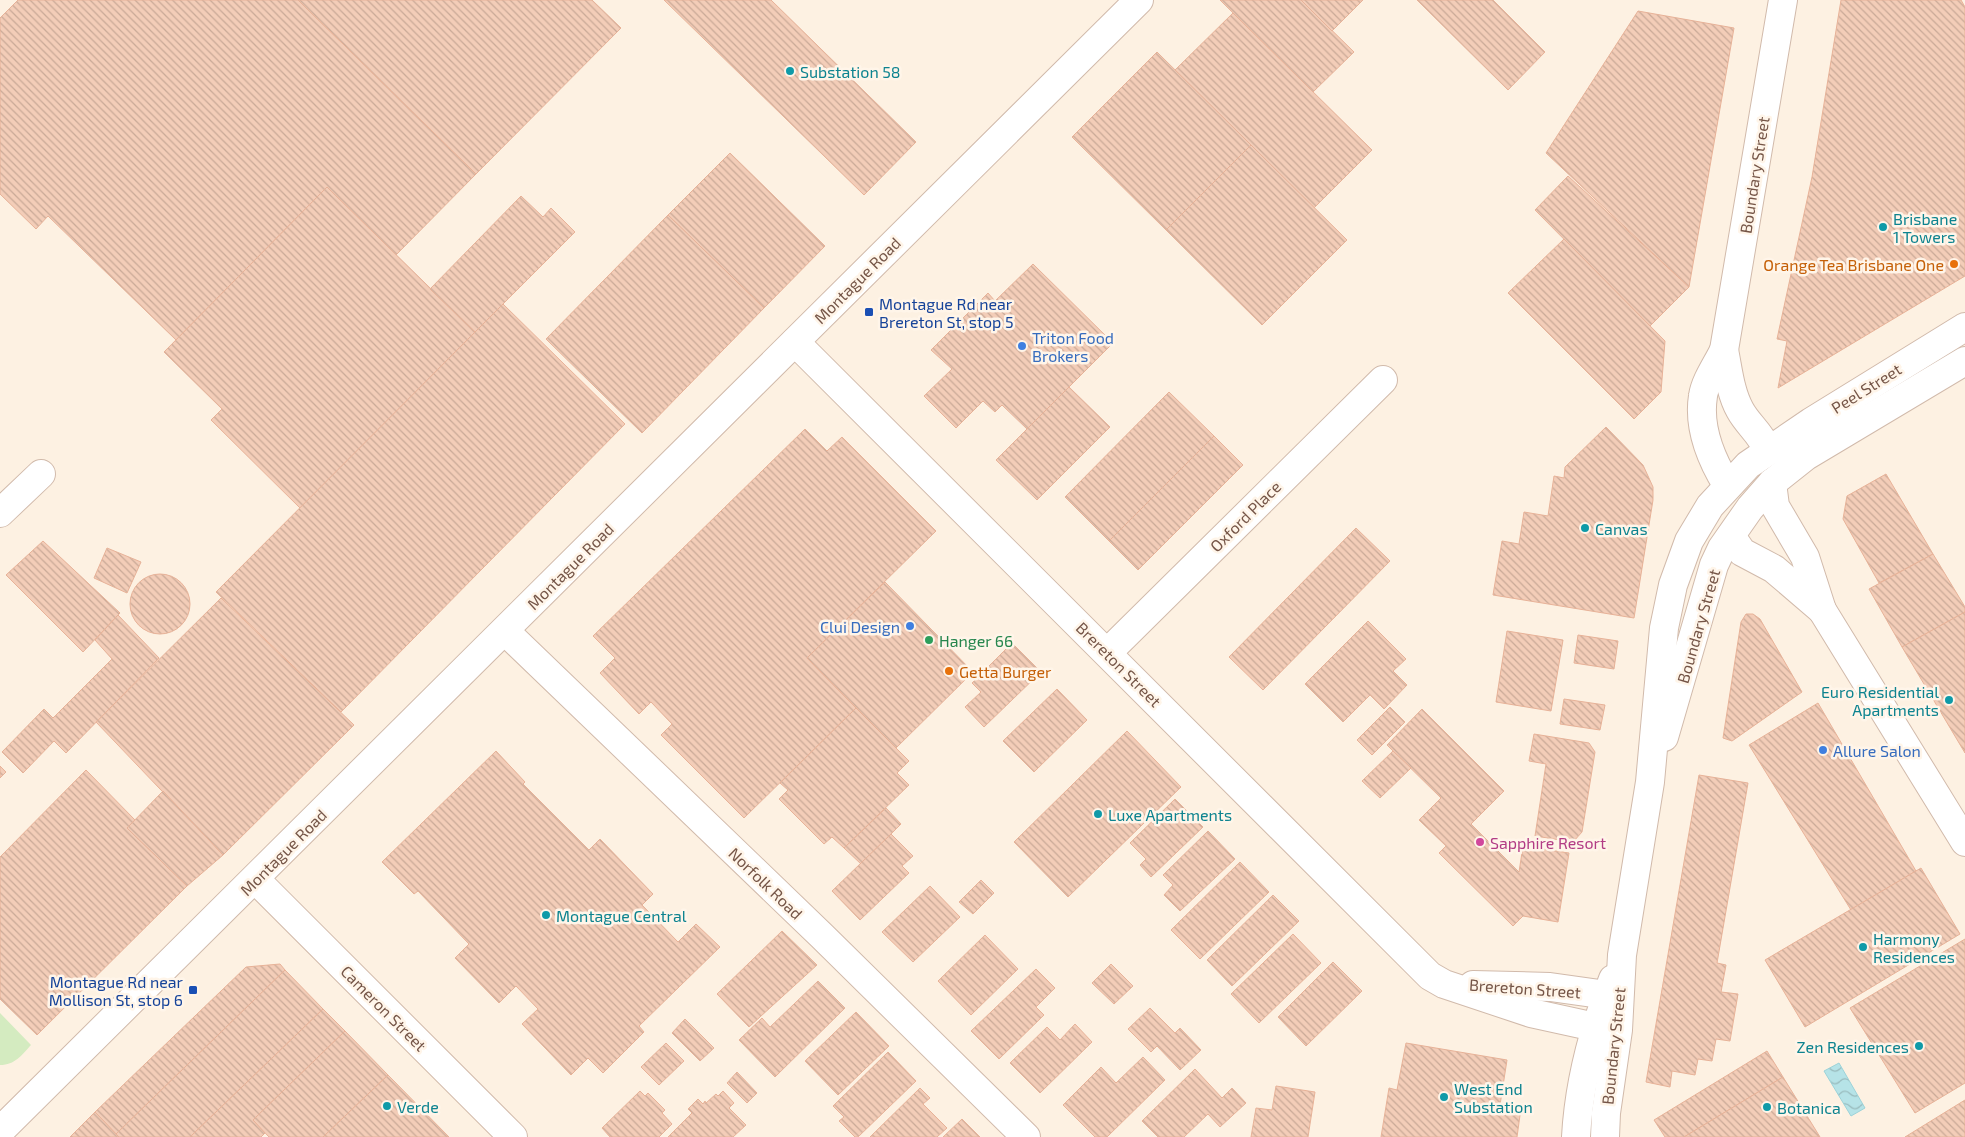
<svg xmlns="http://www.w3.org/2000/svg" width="1965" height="1137" font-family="'Exo 2',sans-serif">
	<defs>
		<pattern id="water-waves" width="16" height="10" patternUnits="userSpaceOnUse" patternTransform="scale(1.25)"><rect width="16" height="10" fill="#b6e3e7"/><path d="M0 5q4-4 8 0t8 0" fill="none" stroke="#99bbbd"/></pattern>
		<pattern id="building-back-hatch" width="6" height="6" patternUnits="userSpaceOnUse" patternTransform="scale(1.25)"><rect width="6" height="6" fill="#f3cdb8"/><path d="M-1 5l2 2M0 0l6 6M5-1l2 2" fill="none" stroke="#c9a997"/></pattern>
	</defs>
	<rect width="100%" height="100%" fill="#fdf1e2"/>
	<!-- green -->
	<path fill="#d4ebc0" d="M0 1013 31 1045C22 1055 15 1065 0 1065Z"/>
	<!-- water -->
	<polygon fill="url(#water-waves)" stroke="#9cd3d9" points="1839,1063 1865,1108 1851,1116 1824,1071"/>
	<!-- building -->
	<g fill="url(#building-back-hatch)" stroke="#e7b298">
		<polygon points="18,0 298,0 476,174 396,255 327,187 176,340 48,216 36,229 0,194 0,18"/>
		<polygon points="298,0 592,0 621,28 476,174"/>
		<polygon points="664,0 771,0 916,142 864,195"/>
		<polygon points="1220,0 1301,0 1354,52 1313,92"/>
		<polygon points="1301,0 1363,0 1332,31"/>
		<polygon points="1417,0 1493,0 1545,52 1508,90"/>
		<polygon points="1841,0 1961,0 1965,7 1965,276 1778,388 1787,341 1777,339 1812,177"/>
		<polygon points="1638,11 1734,28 1689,287 1546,153"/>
		<polygon points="1233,13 1372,150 1314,208 1175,70"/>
		<polygon points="1157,52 1251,145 1166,230 1072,137"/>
		<polygon points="1251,145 1347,240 1262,325 1166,230"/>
		<polygon points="730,153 825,246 764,308 668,215"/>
		<polygon points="1568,176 1689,287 1650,326 1535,210"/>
		<polygon points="327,187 475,332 301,509 211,420 222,409 164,352"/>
		<polygon points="521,196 543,217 551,208 575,232 475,332 430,289"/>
		<polygon points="668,215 764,308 642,433 546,339"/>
		<polygon points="1564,239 1665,341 1661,392 1634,419 1508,293"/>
		<polygon points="1033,264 1113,343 1027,429 1002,405 995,412 983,401 956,428 924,396 952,369 931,350 988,293 995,301"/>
		<polygon points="503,304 625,424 341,712 216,592"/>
		<polygon points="1069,387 1110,427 1037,500 996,460"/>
		<polygon points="1169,392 1214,436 1109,541 1065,497"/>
		<polygon points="1606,427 1643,465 1653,487 1653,500 1634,618 1493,595 1502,541 1519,544 1524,512 1548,516 1554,476 1564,478 1565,467"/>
		<polygon points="805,429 827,451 842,437 936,531 807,658 856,708 744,818 661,735 672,724 651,702 639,714 600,673 615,658 593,636"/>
		<polygon points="1214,436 1243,465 1138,570 1109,541"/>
		<polygon points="1886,474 1933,554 1879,583 1843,519 1847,496"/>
		<polygon points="1356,528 1390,561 1263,690 1229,657"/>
		<polygon points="43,541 120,613 83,652 6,575"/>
		<polygon points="107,548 141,562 127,593 94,578"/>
		<polygon points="1933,554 1965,607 1965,612 1902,647 1869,589"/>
		<circle cx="160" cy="604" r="30"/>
		<polygon points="885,582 973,672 896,748 807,658"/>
		<polygon points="221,598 354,725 223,855 96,722"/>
		<polygon points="1965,612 1965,753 1902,647"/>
		<polygon points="1746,614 1753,614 1760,619 1802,692 1732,741 1723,738 1741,622"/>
		<polygon points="118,615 159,658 66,753 54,741 23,773 2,752 44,709 53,718 112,659 95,640"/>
		<polygon points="1368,621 1406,659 1393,671 1407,685 1384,709 1370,695 1343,722 1305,684"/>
		<polygon points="1507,631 1563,640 1551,711 1496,702"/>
		<polygon points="1578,635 1618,641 1614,669 1574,663"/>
		<polygon points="1012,643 1041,672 984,727 965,707 981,692 972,683"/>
		<polygon points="1057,689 1087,720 1034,772 1003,741"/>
		<polygon points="1564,699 1605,705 1600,730 1560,724"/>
		<polygon points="1818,703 1916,871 1851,910 1749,745"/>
		<polygon points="1390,707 1405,722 1372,755 1357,740"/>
		<polygon points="856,708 909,761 897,773 909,785 844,848 832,837 824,844 779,799 788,790 780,783"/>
		<polygon points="1422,709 1504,791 1471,824 1519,872 1523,846 1569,853 1558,922 1523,916 1513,926 1439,853 1446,846 1419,820 1441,798 1387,745"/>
		<polygon points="1127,731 1181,787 1068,897 1014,842"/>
		<polygon points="1534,734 1589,743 1595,752 1582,832 1573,842 1535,836 1546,764 1529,761"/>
		<polygon points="496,751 525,782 523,784 589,850 600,839 653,894 642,905 678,942 696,924 720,947 639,1026 644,1032 603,1073 588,1058 571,1075 522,1024 538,1009 516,986 499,1003 455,958 469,944 418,891 414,894 382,862"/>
		<polygon points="1393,751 1411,768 1380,798 1362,781"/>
		<polygon points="0,766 6,772 0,778"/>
		<polygon points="86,770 135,820 127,828 187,886 37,1035 0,999 0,857"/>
		<polygon points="1699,775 1748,783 1717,963 1726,965 1721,992 1738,994 1730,1041 1716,1039 1712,1061 1698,1059 1695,1075 1672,1071 1670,1087 1646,1082"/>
		<polygon points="163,791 223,855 187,886 127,828"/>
		<polygon points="1175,799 1203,827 1151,877 1140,865 1146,859 1130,843"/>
		<polygon points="886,808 901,824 861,864 844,848"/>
		<polygon points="1208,831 1235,859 1180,911 1164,895 1173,885 1163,875"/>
		<polygon points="891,834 913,856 902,866 909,873 860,920 832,891"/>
		<polygon points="1240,862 1269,892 1200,959 1171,930"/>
		<polygon points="1921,868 1960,934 1805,1027 1765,960"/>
		<polygon points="981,880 994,893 973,914 959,902"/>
		<polygon points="930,886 960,917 913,962 882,932"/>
		<polygon points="1273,895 1299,921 1232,986 1207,960"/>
		<polygon points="782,931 817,965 749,1027 717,994"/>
		<polygon points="1293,934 1321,963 1259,1023 1231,994"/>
		<polygon points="985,935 1018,969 971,1015 938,981"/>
		<polygon points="1965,939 1965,1083 1915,1113 1850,1008"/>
		<polygon points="1333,962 1362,991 1306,1046 1278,1017"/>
		<polygon points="280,964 285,970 116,1134 95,1112 246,967"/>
		<polygon points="1111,964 1133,986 1114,1004 1092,983"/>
		<polygon points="1036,969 1055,988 1036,1007 1044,1015 999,1059 971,1031"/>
		<polygon points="285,970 323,1009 190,1137 119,1137 116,1134"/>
		<polygon points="818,981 845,1008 775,1077 739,1040 762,1018 770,1027"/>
		<polygon points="1150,1008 1175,1033 1180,1028 1201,1050 1180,1070 1157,1046 1151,1052 1128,1029"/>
		<polygon points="323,1009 345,1031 253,1120 265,1133 261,1137 190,1137"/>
		<polygon points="856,1012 889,1046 838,1095 805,1061"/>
		<polygon points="685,1019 714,1048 700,1061 672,1033"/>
		<polygon points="1075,1024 1092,1042 1040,1093 1010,1063 1047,1027 1060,1040"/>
		<polygon points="345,1031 388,1075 323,1137 269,1137 253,1120"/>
		<polygon points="666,1043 684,1061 659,1085 641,1067"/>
		<polygon points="1406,1043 1507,1060 1500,1105 1521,1108 1517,1137 1381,1137 1389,1088 1397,1090"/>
		<polygon points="1767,1051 1783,1077 1684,1137 1665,1137 1654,1120"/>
		<polygon points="888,1052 916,1081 858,1137 855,1137 839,1121 844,1117 833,1106"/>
		<polygon points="1143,1057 1165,1080 1107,1137 1095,1137 1063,1105 1101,1067 1116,1083"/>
		<polygon points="1195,1069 1222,1098 1232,1088 1246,1103 1220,1127 1208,1114 1184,1137 1158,1137 1142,1121"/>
		<polygon points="737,1072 757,1093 747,1103 727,1083"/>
		<polygon points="388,1075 449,1137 323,1137"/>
		<polygon points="1783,1077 1820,1137 1684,1137"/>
		<polygon points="1276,1086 1315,1092 1308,1137 1251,1137 1256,1108 1272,1110"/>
		<polygon points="920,1088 930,1098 923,1104 947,1128 937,1137 870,1137"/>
		<polygon points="640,1091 645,1096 648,1093 665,1110 662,1113 672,1124 659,1137 610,1137 602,1128"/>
		<polygon points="723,1091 734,1103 729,1108 746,1125 733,1137 668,1137 692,1113 688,1109 698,1099 703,1104 705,1101 706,1103 716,1094 718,1096"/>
		<polygon points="1965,1100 1965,1137 1905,1137"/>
		<polygon points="95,1112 119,1137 70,1137"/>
		<polygon points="962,1119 980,1137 943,1137"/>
	</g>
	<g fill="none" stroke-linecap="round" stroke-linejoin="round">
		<!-- minor casing -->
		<g stroke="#d1baab" stroke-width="30">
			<g id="minor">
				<polyline points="795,342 1430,976 1444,984 1531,1013 1595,1027"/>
				<path d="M1724 350C1728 369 1730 392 1740 410 1748 425 1761 433 1768 451"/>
				<polyline points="1772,483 1775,506 1805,557 1822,610 1965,842"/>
				<path d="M1727 485C1711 459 1698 427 1703 396 1705 381 1718 363 1724 350L1783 0"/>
				<polyline points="0,513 41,474"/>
				<polyline points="1731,536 1742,552 1774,569 1822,610"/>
				<polyline points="505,631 822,936 1026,1137"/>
				<polyline points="1108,652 1383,380"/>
				<polyline points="255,879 513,1137"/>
				<polyline points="1473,985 1550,987 1607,995"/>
			</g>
		</g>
		<!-- tertiary casing -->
		<g stroke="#d1baab" stroke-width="30">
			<g id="tertiary">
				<polyline points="1664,737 1714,565 1722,548 1750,508 1772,483 1806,456 1965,361"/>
				<polyline points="0,1131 1139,0"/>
				<path d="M1576 1137C1579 1082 1593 1030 1613 979"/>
				<polyline points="1605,1137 1606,1113 1618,1030 1622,955 1650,782 1664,628 1673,585 1689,541 1710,506 1748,465 1811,422 1965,327"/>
			</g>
		</g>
		<!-- minor -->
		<use href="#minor" stroke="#fff" stroke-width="28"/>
		<!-- tertiary -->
		<use href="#tertiary" stroke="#fff" stroke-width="28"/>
	</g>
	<!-- markers -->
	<g fill="#0f9aa8" stroke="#fff5e9" stroke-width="2">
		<circle cx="790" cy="71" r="5"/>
		<circle cx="1883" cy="227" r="5"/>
		<circle cx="1585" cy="528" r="5"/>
		<circle cx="1949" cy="700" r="5"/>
		<circle cx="1098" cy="814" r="5"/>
		<circle cx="546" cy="915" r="5"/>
		<circle cx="1863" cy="947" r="5"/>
		<circle cx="1919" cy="1046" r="5"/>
		<circle cx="1444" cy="1097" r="5"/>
		<circle cx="387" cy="1106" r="5"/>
		<circle cx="1767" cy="1107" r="5"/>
	</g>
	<g fill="#e8710a" stroke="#fff5e9" stroke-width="2">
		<circle cx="1954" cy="264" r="5"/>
		<circle cx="949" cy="671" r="5"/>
	</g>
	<g fill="#1a4fb4" stroke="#fff5e9" stroke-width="2">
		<rect x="864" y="307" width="10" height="10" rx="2.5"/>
		<rect x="188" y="985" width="10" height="10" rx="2.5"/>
	</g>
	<g fill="#3f7fe0" stroke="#fff5e9" stroke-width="2">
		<circle cx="1022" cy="346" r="5"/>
		<circle cx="910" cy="626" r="5"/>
		<circle cx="1823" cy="750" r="5"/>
	</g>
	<circle fill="#2e9e5b" stroke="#fff5e9" stroke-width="2" cx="929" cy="640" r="5"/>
	<circle fill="#d1479c" stroke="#fff5e9" stroke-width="2" cx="1480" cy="842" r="5"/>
	<g text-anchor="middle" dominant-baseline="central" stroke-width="5" stroke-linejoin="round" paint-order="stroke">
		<!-- culture labels -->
		<g font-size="16" fill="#0d838f" stroke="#fff5e9" text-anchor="start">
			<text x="800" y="71">Substation 58</text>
			<text x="1893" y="218">Brisbane<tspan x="1893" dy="18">1 Towers</tspan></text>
			<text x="1595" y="528">Canvas</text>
			<text x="1939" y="691" text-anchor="end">Euro Residential<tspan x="1939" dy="18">Apartments</tspan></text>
			<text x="1108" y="814">Luxe Apartments</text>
			<text x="556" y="915">Montague Central</text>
			<text x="1873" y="938">Harmony<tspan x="1873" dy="18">Residences</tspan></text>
			<text x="1909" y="1046" text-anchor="end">Zen Residences</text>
			<text x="1454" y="1088">West End<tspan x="1454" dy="18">Substation</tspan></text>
			<text x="397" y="1106">Verde</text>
			<text x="1777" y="1107">Botanica</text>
		</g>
		<!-- street labels -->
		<g font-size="16" fill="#755547" stroke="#fff5e9">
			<text transform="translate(1754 175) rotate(-81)">Boundary Street</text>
			<text transform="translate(857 280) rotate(-45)">Montague Road</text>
			<text transform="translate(1866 388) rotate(-32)">Peel Street</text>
			<text transform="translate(1245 516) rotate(-45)">Oxford Place</text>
			<text transform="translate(570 566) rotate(-45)">Montague Road</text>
			<text transform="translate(1698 626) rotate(-74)">Boundary Street</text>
			<text transform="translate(1119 664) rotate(45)">Brereton Street</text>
			<text transform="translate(283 852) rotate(-45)">Montague Road</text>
			<text transform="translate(766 883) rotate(44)">Norfolk Road</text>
			<text transform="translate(1525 988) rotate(4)">Brereton Street</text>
			<text transform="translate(384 1008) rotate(45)">Cameron Street</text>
			<text transform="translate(1613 1046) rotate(-84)">Boundary Street</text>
		</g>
		<!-- food labels -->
		<g font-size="16" fill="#c56008" stroke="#fff5e9" text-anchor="end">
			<text x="1944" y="264">Orange Tea Brisbane One</text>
			<text x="959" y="671" text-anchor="start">Getta Burger</text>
		</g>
		<!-- transit labels -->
		<g font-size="16" fill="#164399" stroke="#fff5e9" text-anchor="start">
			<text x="879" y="303">Montague Rd near<tspan x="879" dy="18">Brereton St, stop 5</tspan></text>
			<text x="183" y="981" text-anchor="end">Montague Rd near<tspan x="183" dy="18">Mollison St, stop 6</tspan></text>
		</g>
		<!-- shop labels -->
		<g font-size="16" fill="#366cbe" stroke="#fff5e9" text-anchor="start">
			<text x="1032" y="337">Triton Food<tspan x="1032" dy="18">Brokers</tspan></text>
			<text x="900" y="626" text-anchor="end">Clui Design</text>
			<text x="1833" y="750">Allure Salon</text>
		</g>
		<!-- leisure labels -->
		<g font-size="16" fill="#27864d" stroke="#fff5e9" text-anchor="start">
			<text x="939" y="640">Hanger 66</text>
		</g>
		<!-- hotel labels -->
		<g font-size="16" fill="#b23c85" stroke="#fff5e9" text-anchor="start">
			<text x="1490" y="842">Sapphire Resort</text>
		</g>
	</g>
</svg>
